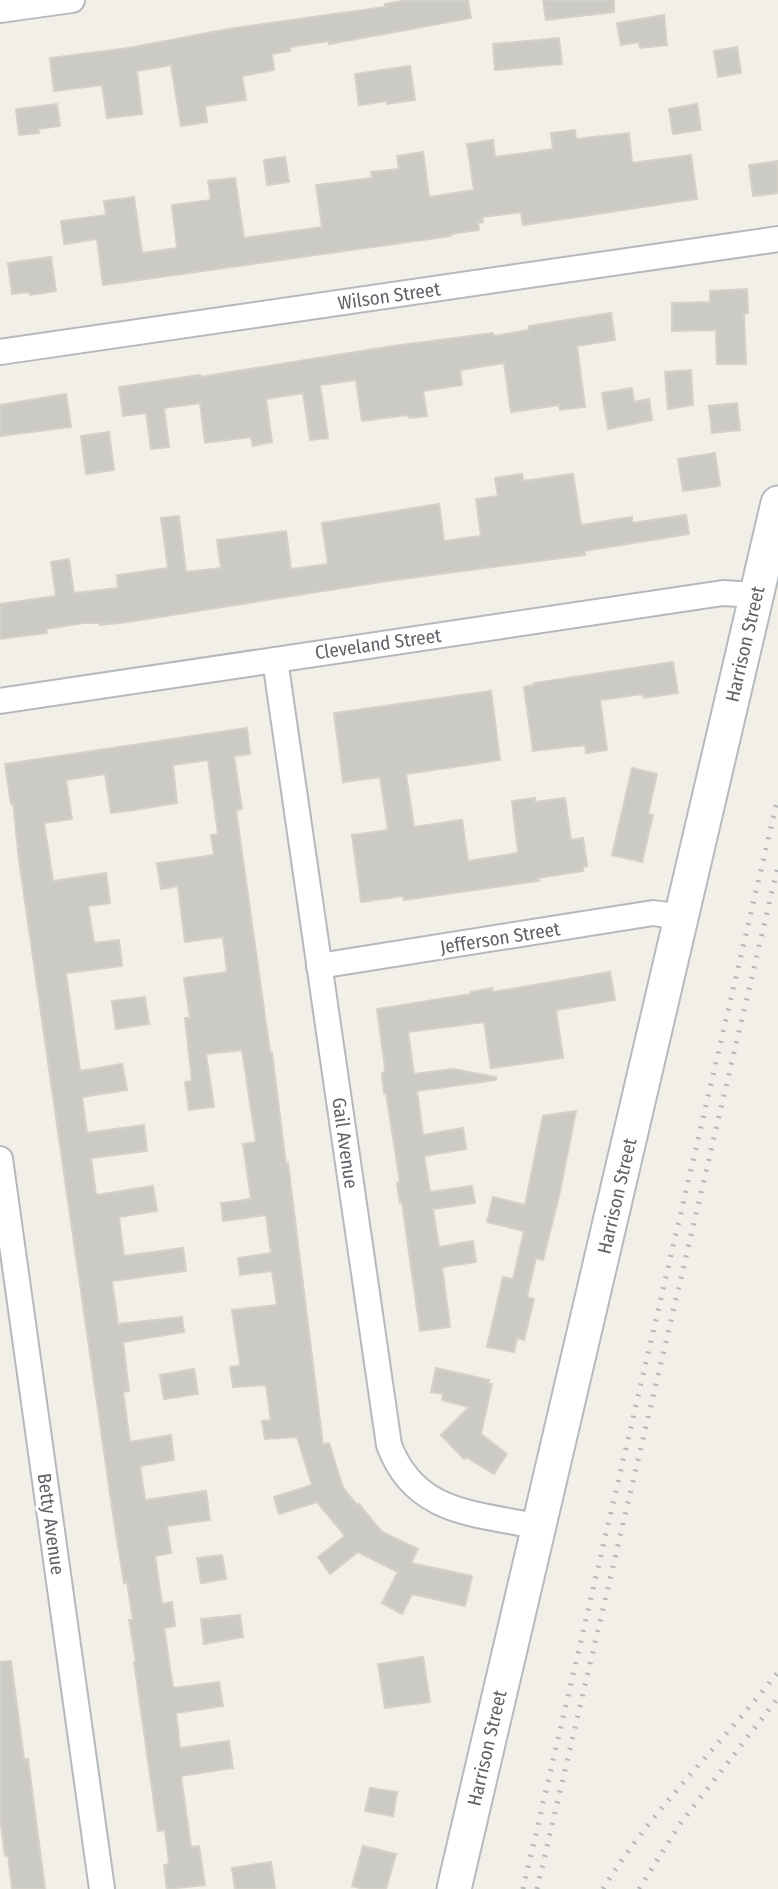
<svg xmlns="http://www.w3.org/2000/svg" width="778" height="1889" font-family="'Fira Sans Condensed',sans-serif">
	<rect width="100%" height="100%" fill="#f1efe8"/>
	<!-- building -->
	<g fill="#cccac5" stroke="#d6d1c6" stroke-width="2">
		<polygon points="408,0 468,0 471,18 329,44 329,41 290,47 290,51 272,54 274,70 242,76 246,100 205,106 207,122 181,126 171,65 137,71 142,114 107,118 102,85 54,91 50,58 129,48 228,29 385,7 385,4"/>
		<polygon points="543,0 614,0 614,12 546,20"/>
		<polygon points="664,15 667,45 640,48 639,42 621,45 617,23"/>
		<polygon points="559,38 562,64 495,70 493,44"/>
		<polygon points="737,47 741,73 718,77 714,51"/>
		<polygon points="410,66 415,100 387,104 386,101 359,105 355,74"/>
		<polygon points="57,104 60,126 38,129 39,133 19,135 16,109"/>
		<polygon points="697,104 701,130 673,134 669,109"/>
		<polygon points="575,130 576,139 629,133 632,163 691,155 697,199 523,225 521,212 482,217 483,222 478,223 479,230 450,234 451,236 103,285 97,239 64,244 61,221 106,215 104,201 134,197 142,253 177,248 172,205 211,200 208,181 235,178 244,238 322,227 316,185 372,178 371,172 399,169 397,156 423,152 429,197 474,190 467,144 493,140 495,157 553,149 551,133"/>
		<polygon points="285,157 289,182 267,185 264,160"/>
		<polygon points="778,161 778,193 753,196 749,165"/>
		<polygon points="51,257 56,291 30,295 29,292 12,294 8,263"/>
		<polygon points="747,289 748,313 744,314 746,364 717,364 716,330 672,331 672,303 710,302 710,291"/>
		<polygon points="611,313 615,340 577,346 585,407 560,410 559,405 511,412 504,363 460,370 462,385 423,391 427,416 409,418 408,415 362,421 356,380 320,385 328,438 310,440 303,393 266,399 272,442 253,446 251,437 205,443 200,403 164,408 169,447 151,449 146,413 123,416 119,387 200,375 200,377 393,346 493,333 494,336 529,330 529,326"/>
		<polygon points="691,370 693,405 668,409 665,372"/>
		<polygon points="632,388 634,402 649,399 652,420 608,429 602,393"/>
		<polygon points="66,394 71,427 0,436 0,405"/>
		<polygon points="737,403 740,430 712,433 709,406"/>
		<polygon points="109,432 114,470 86,474 81,436"/>
		<polygon points="715,453 720,486 683,491 678,459"/>
		<polygon points="522,474 523,481 573,474 581,525 632,517 632,523 686,515 689,534 584,551 585,555 387,581 128,622 100,625 100,623 84,623 46,629 47,633 0,639 0,604 56,596 51,562 69,559 74,593 118,588 117,575 168,568 161,518 179,516 186,572 221,568 217,540 286,531 291,569 328,564 322,523 439,504 444,541 481,536 476,499 498,496 495,478"/>
		<polygon points="673,662 678,693 644,698 643,694 600,700 607,750 586,753 585,745 533,751 524,687 534,685 534,683"/>
		<polygon points="491,691 500,760 406,774 414,827 462,820 468,861 518,853 512,801 535,798 535,802 565,798 571,840 583,838 587,866 583,867 583,871 538,878 539,881 404,900 403,896 361,902 352,835 388,830 380,777 343,782 334,713"/>
		<polygon points="247,728 250,754 234,756 242,809 236,810 270,1052 272,1052 286,1164 288,1163 323,1445 329,1443 343,1488 357,1505 359,1504 382,1532 418,1549 411,1563 472,1576 465,1606 412,1594 402,1614 382,1603 398,1572 358,1552 330,1574 318,1557 345,1536 317,1502 279,1514 274,1497 312,1485 297,1437 265,1439 262,1421 271,1420 266,1385 233,1387 230,1367 239,1366 240,1363 232,1310 277,1305 272,1271 240,1275 238,1258 271,1253 266,1215 223,1221 221,1203 251,1199 243,1144 256,1142 242,1050 206,1054 214,1107 189,1110 185,1082 192,1081 185,1018 190,1018 184,978 227,972 223,937 185,942 178,886 161,889 157,863 214,855 211,835 218,834 208,760 173,765 177,803 134,810 111,813 105,774 66,780 72,819 44,823 53,881 106,873 110,903 88,906 94,943 119,940 122,966 66,973 80,1071 122,1064 127,1090 82,1097 87,1133 144,1125 147,1151 91,1158 96,1195 153,1186 157,1211 119,1217 124,1256 183,1248 186,1271 112,1281 118,1324 182,1317 184,1332 123,1342 129,1391 123,1392 130,1442 171,1435 174,1460 140,1466 145,1500 206,1491 210,1520 167,1526 171,1553 155,1556 162,1604 172,1602 175,1626 164,1628 173,1688 219,1682 223,1706 176,1713 180,1748 229,1741 233,1768 181,1776 191,1847 199,1846 205,1885 167,1889 164,1865 169,1864 165,1830 158,1831 134,1662 136,1662 129,1620 133,1620 127,1582 124,1583 114,1521 19,860 13,803 11,804 5,764"/>
		<polygon points="632,768 657,774 648,814 653,815 642,862 612,855"/>
		<polygon points="610,972 615,1000 556,1010 563,1058 491,1068 484,1022 408,1032 414,1074 453,1069 496,1077 496,1080 417,1091 423,1135 463,1128 466,1149 424,1156 430,1192 472,1186 475,1203 433,1209 439,1247 473,1241 476,1262 442,1267 450,1327 420,1331 402,1202 400,1203 397,1183 400,1182 386,1093 384,1093 382,1073 385,1073 384,1060 377,1009 471,994 471,992 492,988 493,992"/>
		<polygon points="145,997 149,1024 116,1029 112,1001"/>
		<polygon points="576,1111 559,1196 543,1260 536,1258 527,1297 534,1299 524,1340 517,1338 514,1352 487,1347 503,1277 513,1279 524,1231 487,1222 493,1197 525,1205 543,1116"/>
		<polygon points="436,1368 489,1380 488,1384 492,1384 481,1434 507,1454 494,1474 466,1457 464,1459 441,1435 469,1407 442,1400 443,1394 431,1392"/>
		<polygon points="194,1369 198,1394 164,1399 160,1375"/>
		<polygon points="222,1555 226,1579 201,1583 197,1558"/>
		<polygon points="240,1615 243,1637 204,1644 201,1619"/>
		<polygon points="423,1657 430,1702 385,1708 378,1664"/>
		<polygon points="11,1661 24,1759 28,1759 45,1889 12,1889 8,1855 5,1856 0,1818 0,1662"/>
		<polygon points="370,1788 397,1792 393,1816 365,1811"/>
		<polygon points="363,1846 396,1854 386,1889 364,1889 352,1886"/>
		<polygon points="271,1862 275,1889 235,1889 232,1868"/>
	</g>
	<g fill="none" stroke-linecap="round" stroke-linejoin="round">
		<!-- street casing -->
		<g stroke="#b5b8bc" stroke-width="28">
			<g id="street">
				<polyline points="0,10 72,0"/>
				<polyline points="0,352 778,239"/>
				<path d="M275 660 389 1445C415 1515 476 1513 540 1527"/>
				<polyline points="0,701 723,593 756,595"/>
				<polyline points="319,966 653,913 682,917"/>
				<polyline points="0,1159 102,1889"/>
			</g>
		</g>
		<!-- secondary casing -->
		<g stroke="#b6babf" stroke-width="37">
			<polyline id="secondary" points="454,1889 778,503"/>
		</g>
		<!-- street -->
		<use href="#street" stroke="#fff" stroke-width="24"/>
		<!-- secondary -->
		<use href="#secondary" stroke="#fff" stroke-width="33"/>
		<!-- rail -->
		<g stroke="#b6b7b8" stroke-width="5" stroke-dasharray="2 9" stroke-linecap="butt">
			<polyline points="523,1889 778,797"/>
			<polyline points="537,1889 778,866"/>
			<path d="M603 1889C652 1809 720 1746 778 1672"/>
			<polyline points="639,1889 680,1824 778,1698"/>
		</g>
	</g>
	<g text-anchor="middle" dominant-baseline="central" stroke-width="6" stroke-linejoin="round" paint-order="stroke">
		<!-- street labels -->
		<g font-size="19" fill="#5f6368" stroke="#fff">
			<text transform="translate(389 296) rotate(-8)">Wilson Street</text>
			<text transform="translate(378 644) rotate(-8)">Cleveland Street</text>
			<text transform="translate(745 644) rotate(-77)">Harrison Street</text>
			<text transform="translate(500 938) rotate(-9)">Jefferson Street</text>
			<text transform="translate(345 1143) rotate(82)">Gail Avenue</text>
			<text transform="translate(617 1196) rotate(-77)">Harrison Street</text>
			<text transform="translate(51 1524) rotate(82)">Betty Avenue</text>
			<text transform="translate(487 1748) rotate(-77)">Harrison Street</text>
		</g>
	</g>
</svg>
